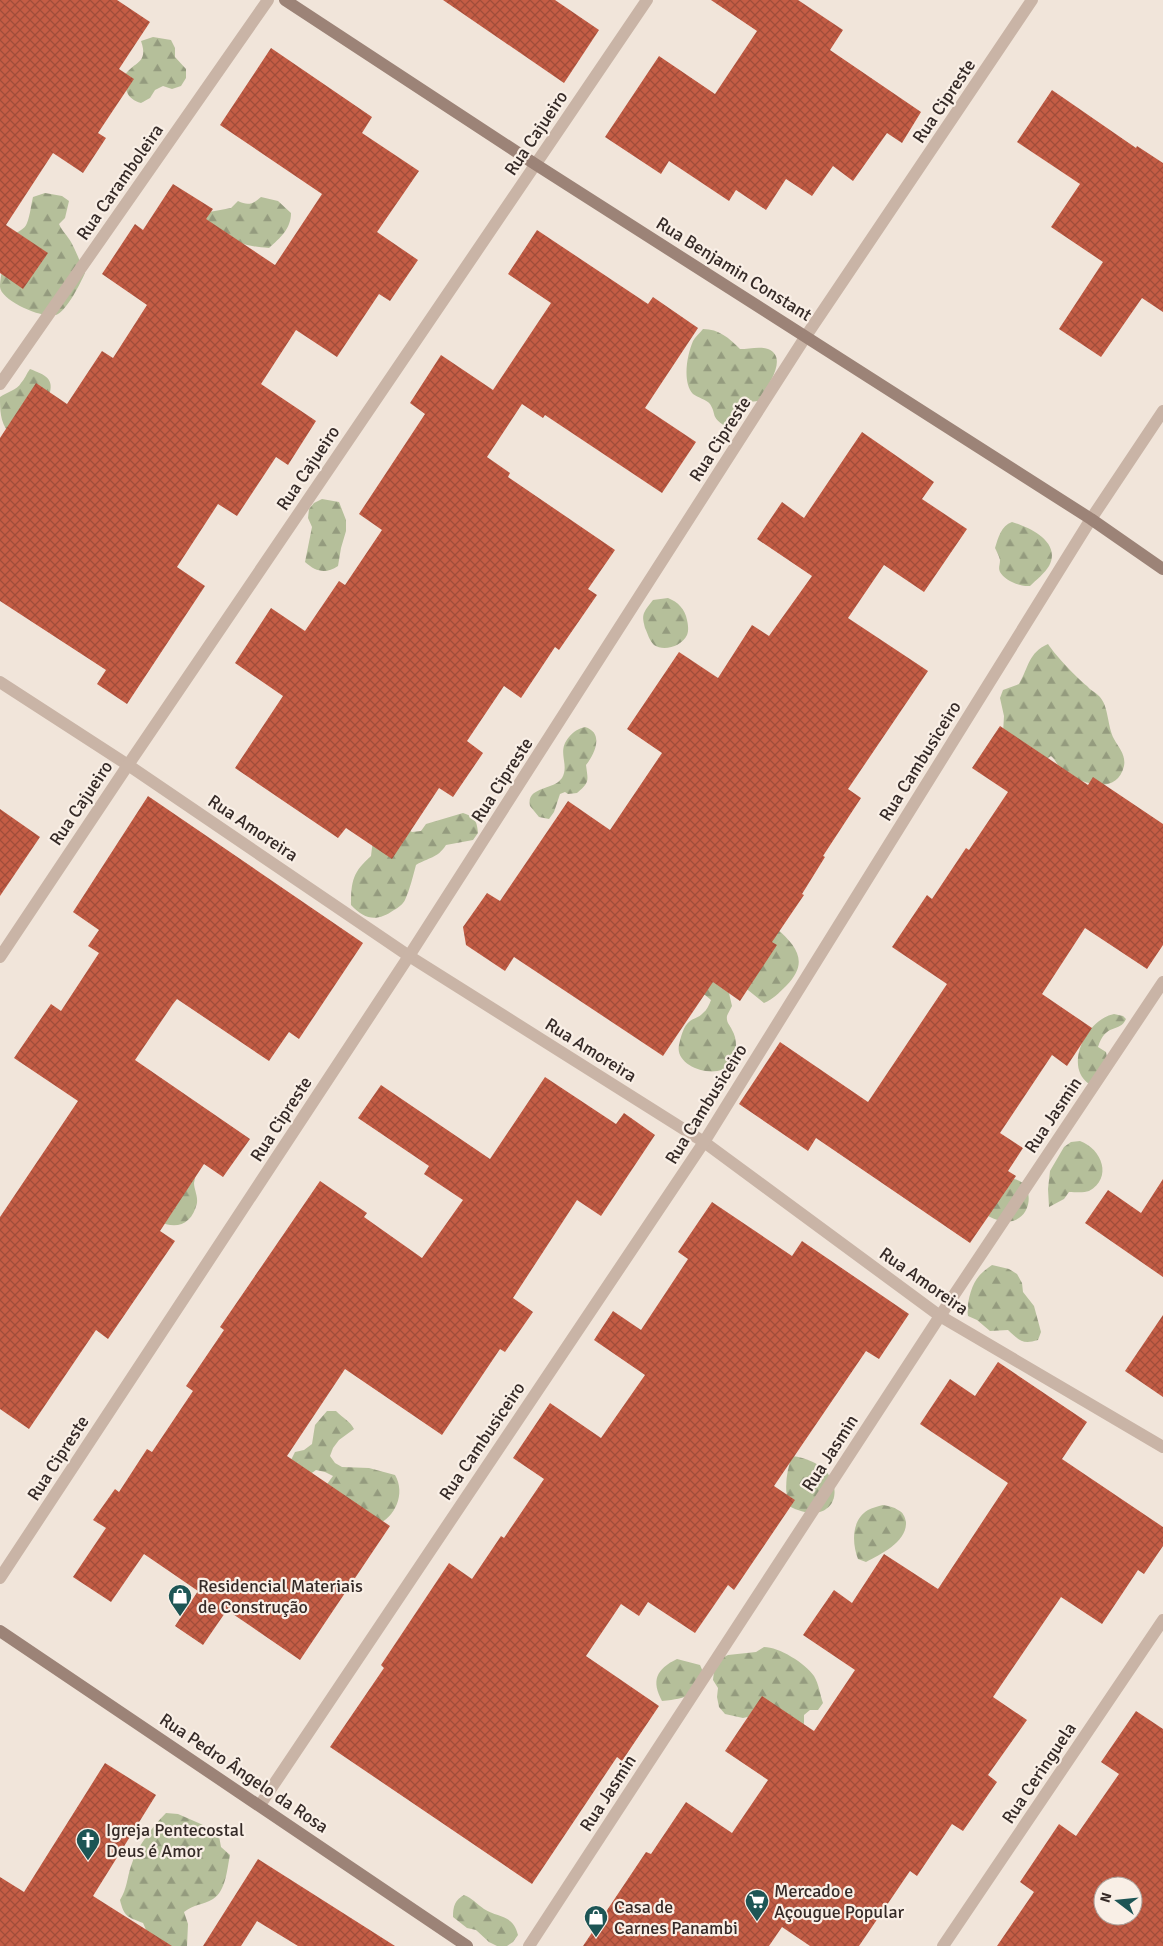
<svg xmlns="http://www.w3.org/2000/svg" width="1163" height="1946" font-family="Signika,sans-serif">
	<defs>
		<pattern id="forest-firs" width="22" height="20" patternUnits="userSpaceOnUse" patternTransform="scale(1.25)"><rect width="22" height="20" fill="#b5bf9a"/><path d="M5 1l3.5 6h-7zM16 11l3.5 6h-7z" fill="#949b7e"/></pattern>
		<pattern id="building-cross-hatch" width="8" height="8" patternUnits="userSpaceOnUse" patternTransform="scale(1.25)"><rect width="8" height="8" fill="#c45d45"/><path d="M0 0l8 8M0 8l8-8" fill="none" stroke="#a04d3a"/></pattern>
	</defs>
	<rect width="100%" height="100%" fill="#f1e5da"/>
	<!-- forest -->
	<g fill="url(#forest-firs)">
		<path d="M153 37 171 40 175 48V57L186 69V78L181 86 172 89 163 86 155 90 150 98 141 103C127 99 125 90 124 76 134 61 149 64 141 41Z"/>
		<path d="M45 193 62 196 69 201 65 218 59 224C62 231 67 235 71 242 76 251 80 262 85 273 80 284 68 308 58 314 46 321 1 301 0 287 0 277 6 244 13 236 17 231 25 230 27 223 30 216 31 205 33 197Z"/>
		<path d="M261 197 278 201 291 213C291 229 280 238 269 248 238 246 230 239 205 223L204 213 231 208 238 201C248 206 253 204 261 197Z"/>
		<path d="M703 329C719 329 729 338 740 349 748 349 760 346 768 349 790 358 765 390 758 401L749 402C739 414 740 420 725 426 710 416 717 415 710 404 706 399 698 398 693 394 682 382 687 355 693 341 695 337 700 333 703 329Z"/>
		<path d="M30 369C45 375 55 378 49 396L8 432C0 421 0 410 0 397 7 392 17 390 21 383 25 379 26 374 30 369Z"/>
		<path d="M322 499 339 502 346 520V531L341 548 338 566C326 574 316 572 305 562L312 527 308 518 309 509 314 503Z"/>
		<path d="M1012 522C1029 527 1062 542 1049 566 1045 573 1036 580 1030 586 1021 587 1005 581 1000 572 998 568 1000 565 1000 560 999 556 997 552 995 548 998 538 1001 526 1012 522Z"/>
		<path d="M668 598C678 602 685 609 687 620 688 624 689 631 687 635 682 646 664 652 654 645 649 640 648 634 645 628 644 623 642 618 644 613 646 608 650 604 653 600Z"/>
		<path d="M1048 644C1055 655 1076 677 1087 686 1090 690 1095 692 1099 696 1109 706 1107 726 1114 739 1119 748 1126 755 1124 766 1119 788 1099 787 1082 781 1076 779 1069 777 1064 773 1058 768 1057 761 1051 756L1035 766 1003 733 1004 716 1000 698 1003 690 1019 684C1029 667 1028 653 1048 644Z"/>
		<path d="M585 727C605 733 594 755 586 765 588 781 590 782 577 793L568 794 565 792 560 794 554 812 549 819 539 817 530 806C526 786 553 791 562 778 570 764 556 752 569 737 574 731 578 729 585 727Z"/>
		<path d="M463 813C475 817 477 821 478 833L473 840 446 845C437 859 429 857 416 865 413 876 410 889 405 900 403 904 398 908 394 910 377 922 365 920 351 905 351 881 353 872 371 856L373 839 397 823 412 832 421 831 426 824Z"/>
		<path d="M776 928C798 947 809 963 786 986 779 993 773 999 764 1003L743 986 728 989 732 1006C730 1010 728 1013 727 1016 726 1023 730 1025 732 1030 738 1040 737 1053 731 1063 719 1081 674 1068 679 1045 681 1037 683 1026 690 1021 694 1018 700 1017 703 1013 707 1010 709 1005 711 1000L705 995 696 992Z"/>
		<path d="M1114 1014 1123 1016 1126 1019C1120 1033 1106 1022 1098 1047L1106 1052 1107 1057 1089 1084C1063 1066 1087 1019 1114 1014Z"/>
		<path d="M1080 1141C1102 1149 1113 1178 1089 1191 1084 1193 1075 1192 1069 1192L1064 1199 1049 1207 1048 1189 1050 1171 1064 1147 1071 1142Z"/>
		<path d="M197 1167C196 1173 195 1178 194 1183 194 1189 198 1196 197 1203 192 1225 176 1230 158 1221Z"/>
		<path d="M1002 1179C1006 1179 1010 1178 1014 1179 1041 1184 1030 1239 988 1216Z"/>
		<path d="M992 1265 1009 1269 1017 1274 1022 1283 1023 1292 1034 1306 1041 1332 1038 1340C1022 1345 1019 1340 1008 1330L990 1331 977 1320 968 1316C966 1305 971 1285 979 1276 982 1272 987 1269 992 1265Z"/>
		<path d="M327 1411H336C343 1418 350 1421 354 1429L339 1440 333 1448 330 1456 335 1463 342 1467 369 1468 395 1475C406 1494 395 1517 377 1525L327 1484 333 1476 325 1472 316 1470 309 1475 291 1460 295 1452 304 1450 312 1444 315 1425Z"/>
		<path d="M792 1456C855 1464 843 1535 789 1506 784 1490 786 1472 792 1456Z"/>
		<path d="M883 1505C888 1506 894 1507 898 1510 903 1512 905 1517 906 1522 907 1542 881 1554 866 1562L858 1559C852 1544 851 1520 868 1510 872 1508 878 1506 883 1505Z"/>
		<path d="M764 1647C779 1647 805 1663 814 1676 819 1684 820 1695 823 1703L818 1710H810L804 1715V1725L760 1714 743 1718 725 1714 719 1707 717 1697 718 1688 713 1680 714 1671 720 1659 728 1655 756 1652Z"/>
		<path d="M677 1659 700 1665 704 1674C689 1697 690 1698 662 1701 651 1681 656 1669 677 1659Z"/>
		<path d="M166 1813 178 1814 210 1828 219 1836 221 1847 230 1855C227 1869 226 1891 213 1899 203 1905 194 1904 184 1912L188 1924 187 1946H159L148 1934 143 1923C128 1917 124 1917 120 1900 127 1889 127 1878 131 1866 137 1847 152 1827 166 1813Z"/>
		<path d="M464 1895C472 1898 477 1904 484 1909 498 1918 513 1914 518 1935L513 1942 507 1946H497L489 1942 476 1930 467 1928 453 1917C453 1906 455 1900 464 1895Z"/>
	</g>
	<!-- building -->
	<g fill="url(#building-cross-hatch)" fill-rule="evenodd">
		<polygon points="0,0 117,0 150,22 119,69 134,79 98,133 106,138 83,173 53,153 6,225 48,253 23,289 0,273"/>
		<polygon points="443,0 555,0 599,30 564,83"/>
		<polygon points="711,0 798,0 843,30 830,50 921,112 902,143 887,133 853,181 833,166 812,196 786,179 766,210 736,190 729,201 669,161 661,174 605,137 659,56 715,94 757,31"/>
		<polygon points="271,48 372,117 362,133 419,171 377,232 418,260 390,301 379,294 337,357 296,330 261,384 316,421 288,465 276,457 237,516 218,504 177,567 205,586 127,704 97,684 106,670 0,601 0,438 36,383 67,404 102,351 113,358 147,305 102,274 135,224 143,230 173,184 213,209 206,219 275,265 322,194 220,125"/>
		<polygon points="1052,90 1136,148 1137,146 1163,163 1163,312 1142,298 1101,357 1059,329 1103,262 1051,227 1080,184 1017,142"/>
		<polygon points="537,230 648,304 653,297 698,328 645,408 696,442 662,493 545,415 543,418 522,404 487,457 510,473 508,477 615,550 588,589 597,595 559,650 555,647 521,698 504,686 467,741 483,753 453,797 439,788 392,859 346,828 338,838 235,768 283,696 235,663 271,608 305,631 339,581 345,585 382,530 359,514 425,414 410,403 441,355 493,390 551,303 508,274"/>
		<polygon points="862,432 934,482 922,499 967,529 924,592 884,565 848,618 928,671 848,789 861,798 823,856 825,857 802,894 804,895 772,942 777,945 740,1001 713,982 663,1056 514,957 505,971 466,945 463,927 487,893 500,901 568,801 610,830 662,753 627,729 679,652 718,678 752,625 769,636 812,576 757,539 782,502 804,518"/>
		<polygon points="1000,726 1088,785 1093,777 1163,824 1163,945 1147,969 1085,928 1042,994 1092,1028 1067,1066 1052,1055 1000,1133 1023,1148 1008,1171 1016,1176 970,1243 816,1138 808,1151 739,1104 780,1042 868,1102 947,984 892,947 927,895 932,899 966,848 969,850 1008,792 972,768"/>
		<polygon points="148,796 363,943 299,1039 289,1032 269,1061 177,999 173,1004 135,1060 250,1139 223,1177 204,1164 160,1231 175,1241 108,1339 96,1330 29,1429 0,1409 0,1217 78,1101 14,1058 51,1004 61,1011 99,953 88,946 99,930 73,912"/>
		<polygon points="0,809 40,837 0,896"/>
		<polygon points="545,1077 616,1124 624,1113 655,1135 601,1216 577,1200 513,1298 533,1312 505,1352 500,1349 442,1435 345,1369 287,1456 390,1526 300,1660 227,1610 203,1645 175,1626 198,1591 144,1554 111,1602 73,1577 106,1528 93,1520 115,1489 119,1492 147,1449 152,1452 193,1391 186,1386 224,1330 220,1327 320,1181 367,1213 364,1217 422,1258 463,1200 424,1174 429,1166 358,1118 381,1085 490,1159"/>
		<polygon points="1163,1179 1163,1277 1085,1223 1108,1190 1141,1213"/>
		<polygon points="712,1202 792,1256 802,1241 909,1314 879,1359 866,1351 774,1486 795,1500 734,1590 728,1585 695,1633 648,1602 639,1616 621,1604 586,1656 659,1706 622,1761 617,1757 532,1884 330,1747 384,1668 381,1665 449,1563 472,1579 501,1536 504,1538 544,1479 513,1458 550,1403 601,1438 645,1375 594,1340 613,1311 641,1330 688,1259 678,1252"/>
		<polygon points="1163,1315 1163,1397 1125,1371"/>
		<polygon points="998,1362 1087,1422 1062,1459 1163,1527 1163,1546 1144,1574 1138,1570 1102,1624 1061,1597 993,1697 1027,1720 988,1775 997,1782 963,1831 952,1824 917,1876 910,1871 859,1946 810,1946 782,1927 769,1946 583,1946 646,1852 651,1854 686,1802 732,1833 768,1780 725,1751 762,1696 814,1731 855,1670 803,1635 834,1590 852,1603 884,1554 938,1589 1008,1483 920,1424 950,1379 975,1396"/>
		<path d="M1136 1711 1163 1729V1946H997L1034 1892 1020 1882 1059 1824 1076 1836 1119 1774 1101 1762ZM1103 1886H1133V1916H1103Z"/>
		<polygon points="105,1763 156,1795 93,1896 172,1946 0,1946 0,1877 24,1892"/>
		<polygon points="258,1859 395,1946 298,1946 257,1921 241,1946 203,1946"/>
	</g>
	<g fill="none" stroke-linecap="round" stroke-linejoin="round">
		<!-- street -->
		<g stroke="#c9b4a6" stroke-width="12">
			<polyline points="0,384 268,0"/>
			<polyline points="0,682 128,765 409,956 704,1142 940,1316 1163,1447"/>
			<polyline points="0,957 128,765 647,0"/>
			<polyline points="0,1578 409,956 806,336 1032,0"/>
			<polyline points="260,1805 704,1142 1091,519 1163,411"/>
			<polyline points="529,1946 940,1316 1163,982"/>
			<polyline points="943,1946 1163,1620"/>
		</g>
		<!-- secondary -->
		<g stroke="#9c8377" stroke-width="12">
			<polyline points="285,0 535,164 1091,519 1163,569"/>
			<polyline points="0,1631 467,1946"/>
		</g>
	</g>
	<!-- icons -->
	<defs>
		<g id="shop-pin" transform="scale(1.25)"><path d="M0 17L-7.5 6A9.5 9.5 0 1 1 7.5 6Z" fill="#1d5555" stroke="#f9efe6"/><path d="M-5-2.5h2.3a2.7 3.5 0 0 1 5.4 0H5L5.5 6h-11ZM-1.5-2.5h3a1.5 2.3 0 0 0-3 0Z" fill="#fff"/></g>
		<g id="church-pin" transform="scale(1.25)"><path d="M0 17L-7.5 6A9.5 9.5 0 1 1 7.5 6Z" fill="#1d5555" stroke="#f9efe6"/><path d="M-1.2-6h2.4v3.5h3.3v2.4h-3.3V6h-2.4V-.1h-3.3v-2.4h3.3Z" fill="#fff"/></g>
		<g id="supermarket-pin" transform="scale(1.25)"><path d="M0 17L-7.5 6A9.5 9.5 0 1 1 7.5 6Z" fill="#1d5555" stroke="#f9efe6"/><path d="M-6-5.5h2.5l.6 2H6L4.5 2H-2.5L-4.4-4H-6ZM-1.5 3.2a1.3 1.3 0 1 0 .1 0ZM3 3.2a1.3 1.3 0 1 0 .1 0Z" fill="#fff"/></g>
	</defs>
	<g fill-rule="evenodd">
		<use href="#shop-pin" x="180" y="1596"/>
		<use href="#church-pin" x="88" y="1840"/>
		<use href="#supermarket-pin" x="757" y="1901"/>
		<use href="#shop-pin" x="596" y="1917"/>
	</g>
	<g text-anchor="middle" dominant-baseline="central" stroke-width="4.5" stroke-linejoin="round" paint-order="stroke">
		<!-- street labels -->
		<g font-size="18" fill="#352a27" stroke="#f9efe6">
			<text transform="translate(944 101) rotate(-56)">Rua Cipreste</text>
			<text transform="translate(536 133) rotate(-56)">Rua Cajueiro</text>
			<text transform="translate(120 182) rotate(-55)">Rua Caramboleira</text>
			<text transform="translate(734 269) rotate(32)">Rua Benjamin Constant</text>
			<text transform="translate(720 439) rotate(-57)">Rua Cipreste</text>
			<text transform="translate(308 468) rotate(-56)">Rua Cajueiro</text>
			<text transform="translate(920 761) rotate(-58)">Rua Cambusiceiro</text>
			<text transform="translate(502 780) rotate(-57)">Rua Cipreste</text>
			<text transform="translate(81 803) rotate(-56)">Rua Cajueiro</text>
			<text transform="translate(253 828) rotate(34)">Rua Amoreira</text>
			<text transform="translate(591 1050) rotate(32)">Rua Amoreira</text>
			<text transform="translate(706 1104) rotate(-58)">Rua Cambusiceiro</text>
			<text transform="translate(1053 1115) rotate(-56)">Rua Jasmin</text>
			<text transform="translate(281 1119) rotate(-57)">Rua Cipreste</text>
			<text transform="translate(924 1281) rotate(35)">Rua Amoreira</text>
			<text transform="translate(482 1441) rotate(-56)">Rua Cambusiceiro</text>
			<text transform="translate(830 1453) rotate(-57)">Rua Jasmin</text>
			<text transform="translate(58 1458) rotate(-57)">Rua Cipreste</text>
			<text transform="translate(244 1773) rotate(34)">Rua Pedro Ângelo da Rosa</text>
			<text transform="translate(1039 1773) rotate(-56)">Rua Ceringuela</text>
			<text transform="translate(608 1793) rotate(-57)">Rua Jasmin</text>
		</g>
		<!-- poi labels -->
		<g font-size="18" fill="#352a27" stroke="#f9efe6" text-anchor="start">
			<text x="198" y="1586">Residencial Materiais<tspan x="198" dy="21">de Construção</tspan></text>
			<text x="106" y="1830">Igreja Pentecostal<tspan x="106" dy="21">Deus é Amor</tspan></text>
			<text x="774" y="1891">Mercado e<tspan x="774" dy="21">Açougue Popular</tspan></text>
			<text x="614" y="1907">Casa de<tspan x="614" dy="21">Carnes Panambi</tspan></text>
		</g>
	</g>
	<!-- north arrow -->
	<g transform="translate(1118 1901) rotate(286)"><circle r="24" fill="#f9efe6" stroke="#aba09a"/>
	<path d="M0-4L9 19L0 12L-9 19Z" fill="#1d5555"/>
	<text y="-8" font-size="14" font-weight="bold" text-anchor="middle" fill="#352a27">N</text>
	</g>
</svg>
